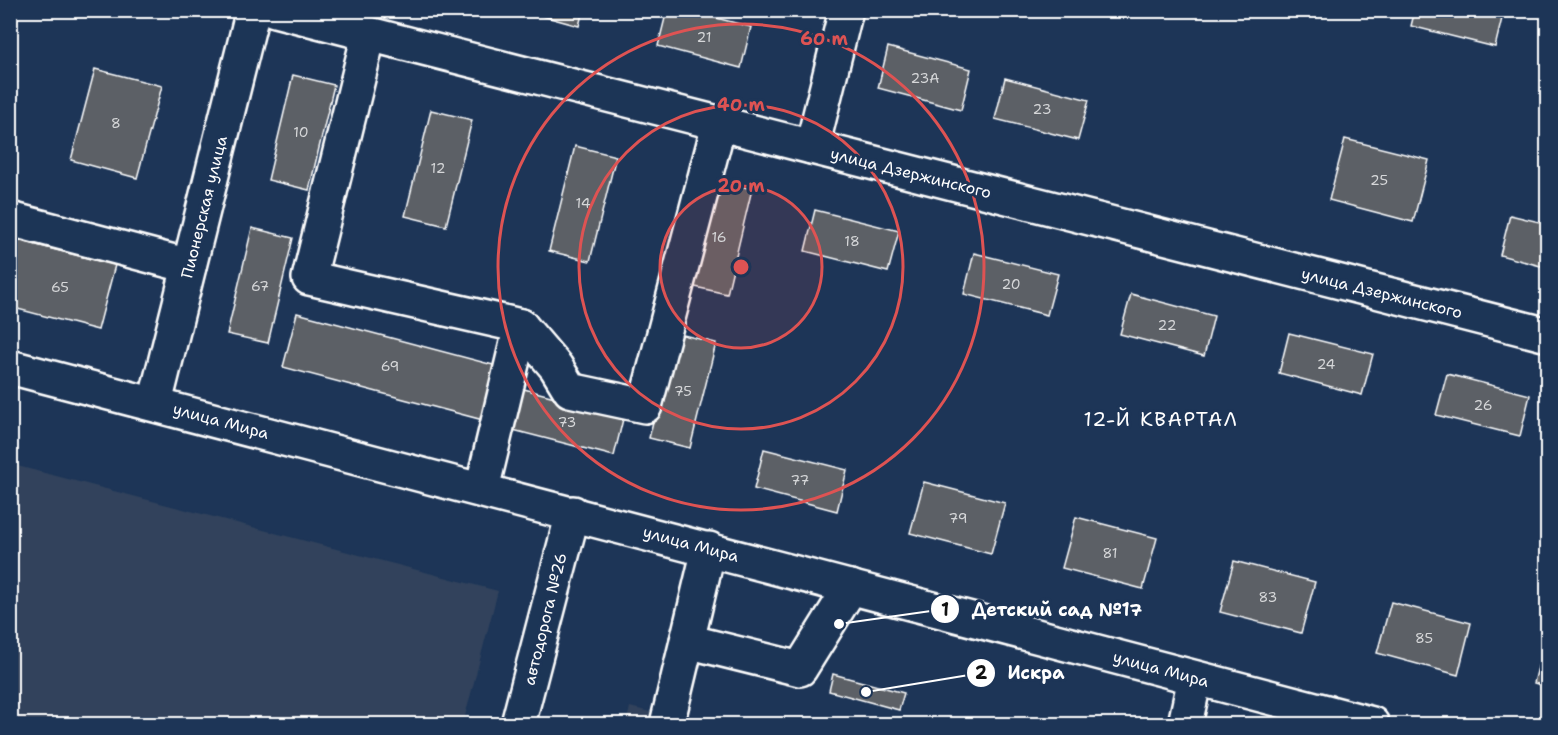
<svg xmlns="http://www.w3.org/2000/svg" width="1558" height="735" font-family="'Shantell Sans',sans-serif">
	<rect width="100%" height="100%" fill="#1d3557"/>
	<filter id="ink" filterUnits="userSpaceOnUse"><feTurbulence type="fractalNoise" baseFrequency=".0167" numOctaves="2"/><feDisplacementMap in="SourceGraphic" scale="12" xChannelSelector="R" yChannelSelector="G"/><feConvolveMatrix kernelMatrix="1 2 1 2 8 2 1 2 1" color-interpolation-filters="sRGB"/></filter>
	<g filter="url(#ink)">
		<!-- built -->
		<g fill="#30425c">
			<polygon points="10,464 498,591 463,724 11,724"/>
			<polygon points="630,707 699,724 626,724"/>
		</g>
		<!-- building -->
		<g fill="#5b6066" stroke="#fff" stroke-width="1.5">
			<polygon points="521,10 583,10 579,26"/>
			<polygon points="667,10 686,10 751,27 741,68 658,46"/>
			<polygon points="1415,10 1504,10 1495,47 1411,26"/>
			<polygon points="888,47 971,69 961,110 878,88"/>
			<polygon points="95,69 162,86 137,178 71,160"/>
			<polygon points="293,75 334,85 309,190 268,180"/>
			<polygon points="1005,78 1089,100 1078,140 995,119"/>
			<polygon points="431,110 472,120 446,226 405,216"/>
			<polygon points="1345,139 1429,160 1413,222 1329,200"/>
			<polygon points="575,146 616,156 590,261 549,251"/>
			<polygon points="711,179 752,189 727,294 686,285"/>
			<polygon points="815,210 899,231 888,272 805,251"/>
			<polygon points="1510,215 1548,224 1548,268 1500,255"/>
			<polygon points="252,228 293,238 268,343 227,334"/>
			<polygon points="17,240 115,265 98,330 10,307 10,266"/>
			<polygon points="974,253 1058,274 1047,315 964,294"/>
			<polygon points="1131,294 1214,316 1204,356 1120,334"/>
			<polygon points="297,313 497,366 483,420 283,367"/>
			<polygon points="675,333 716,343 690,448 649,438"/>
			<polygon points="1289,333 1373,354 1362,395 1279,373"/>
			<polygon points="1447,374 1530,395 1520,436 1436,415"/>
			<polygon points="520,388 624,415 614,456 509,429"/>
			<polygon points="764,449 847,470 837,511 754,489"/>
			<polygon points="924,482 1005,503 991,554 910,533"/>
			<polygon points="1076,517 1157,538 1143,589 1062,568"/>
			<polygon points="1234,561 1315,582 1301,633 1220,612"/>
			<polygon points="1391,602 1471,623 1458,675 1377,653"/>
			<polygon points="1547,632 1548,632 1548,687 1534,683"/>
			<polygon points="833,674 904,693 899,710 829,691"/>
		</g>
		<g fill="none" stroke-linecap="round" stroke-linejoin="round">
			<!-- minor casing -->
			<g stroke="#fff" stroke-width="38">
				<g id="minor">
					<polyline points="275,10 1548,335"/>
					<polyline points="369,34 309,278 521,326 556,367 570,390 645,406 719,124"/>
					<polyline points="812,147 846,10"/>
					<polyline points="10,219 189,266"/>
					<polyline points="10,367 1372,724"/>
					<polyline points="155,403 253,10"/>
					<polyline points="482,489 521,326"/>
					<polyline points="709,549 687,641 800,669 851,587"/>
					<polyline points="518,724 573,513"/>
					<polyline points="667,724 687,641"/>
					<polyline points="1185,724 1195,678"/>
				</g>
			</g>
			<!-- minor -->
			<use href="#minor" stroke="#1d3557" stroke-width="33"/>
		</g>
	</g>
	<!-- distance rings -->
	<circle cx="741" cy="267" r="81" fill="#de5353" fill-opacity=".12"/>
	<g fill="none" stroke="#de5353" stroke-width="3">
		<circle cx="741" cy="267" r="81"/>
		<circle cx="741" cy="267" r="162"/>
		<circle cx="741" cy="267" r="243"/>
	</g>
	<g text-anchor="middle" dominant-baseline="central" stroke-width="6" stroke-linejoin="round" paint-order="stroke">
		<!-- number labels -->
		<g font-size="14" fill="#d6d7d9">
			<text x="704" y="37">21</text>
			<text x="925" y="78">23А</text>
			<text x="1042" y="109">23</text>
			<text x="116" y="123">8</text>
			<text x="301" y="132">10</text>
			<text x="438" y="168">12</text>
			<text x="1379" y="180">25</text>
			<text x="583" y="203">14</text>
			<text x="719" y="237">16</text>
			<text x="852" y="241">18</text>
			<text x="1011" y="284">20</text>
			<text x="260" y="286">67</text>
			<text x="60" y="287">65</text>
			<text x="1167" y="325">22</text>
			<text x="1326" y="364">24</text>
			<text x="390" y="366">69</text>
			<text x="683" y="391">75</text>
			<text x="1483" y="405">26</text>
			<text x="567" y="422">73</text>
			<text x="800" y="480">77</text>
			<text x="958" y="518">79</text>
			<text x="1110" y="553">81</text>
			<text x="1268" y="597">83</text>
			<text x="1424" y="638">85</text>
		</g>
		<!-- street labels -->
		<g font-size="16" fill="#fff" stroke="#1d3557">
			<text transform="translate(911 173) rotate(14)">улица Дзержинского</text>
			<text transform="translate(204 207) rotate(-76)">Пионерская улица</text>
			<text transform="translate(1382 293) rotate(14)">улица Дзержинского</text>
			<text transform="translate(221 421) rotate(15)">улица Мира</text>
			<text transform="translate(691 544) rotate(15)">улица Мира</text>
			<text transform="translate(545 619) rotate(-76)">автодорога №26</text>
			<text transform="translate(1161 669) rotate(15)">улица Мира</text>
		</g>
		<!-- quarter labels -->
		<g font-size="20" letter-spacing="1.5" fill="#fff" stroke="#1d3557">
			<text x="1161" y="419">12-Й КВАРТАЛ</text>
		</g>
	</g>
	<circle cx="741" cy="267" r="9" fill="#de5353" stroke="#1d3557" stroke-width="3"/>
	<g font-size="18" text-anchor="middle" font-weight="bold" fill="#de5353" stroke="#1d3557" stroke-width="6" stroke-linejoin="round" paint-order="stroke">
		<text x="824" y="45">60 m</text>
		<text x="741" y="111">40 m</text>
		<text x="741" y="192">20 m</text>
	</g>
	<!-- callouts -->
	<path fill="none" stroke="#fff" stroke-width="2" d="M839 624L945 609M866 692L981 673"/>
	<g fill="#fff" stroke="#1d3557" stroke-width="2">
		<circle cx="839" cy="624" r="6"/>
		<circle cx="866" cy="692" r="6"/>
		<circle cx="945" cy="609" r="15"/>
		<circle cx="981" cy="673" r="15"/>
	</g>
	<g font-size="18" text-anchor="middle" font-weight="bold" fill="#111">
		<text x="945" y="616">1</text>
		<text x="981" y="679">2</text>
	</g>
	<g font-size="18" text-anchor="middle" font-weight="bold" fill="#fff" stroke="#1d3557" stroke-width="6" stroke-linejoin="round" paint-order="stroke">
		<text x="1057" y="616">Детский сад №17</text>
		<text x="1036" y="679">Искра</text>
	</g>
	<!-- margin -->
	<rect width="1558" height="735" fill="none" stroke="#1d3557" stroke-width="36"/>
	<rect x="18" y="18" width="1522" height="699" fill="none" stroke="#fff" stroke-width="2" filter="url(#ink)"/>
</svg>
